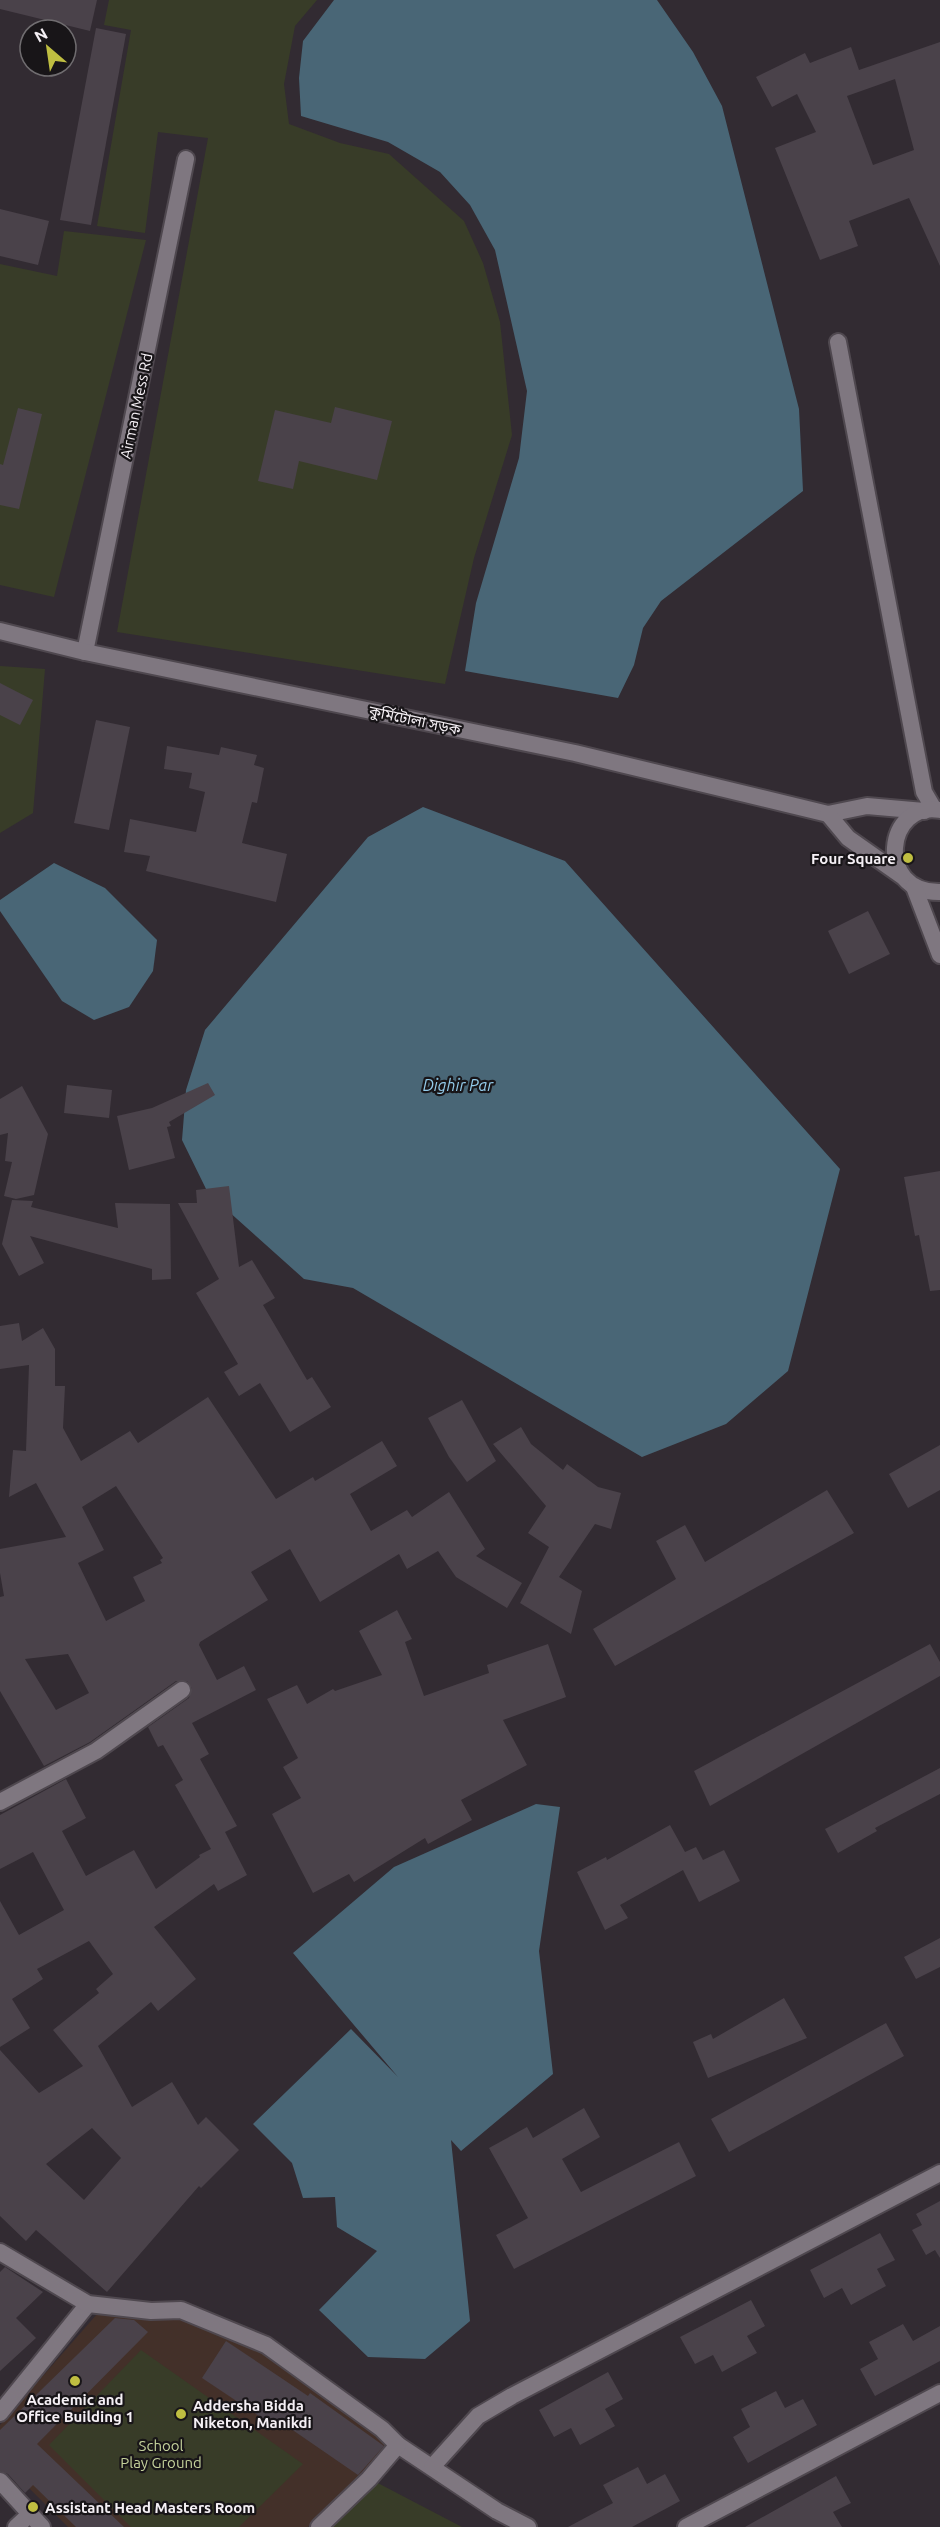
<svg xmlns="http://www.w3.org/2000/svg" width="940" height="2527" font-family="Ubuntu,'Noto Sans Bengali',sans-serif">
	<rect width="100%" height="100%" fill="#322b32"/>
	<!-- education -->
	<polygon fill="#433029" points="97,2314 188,2318 275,2360 390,2444 308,2527 68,2527 0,2459 0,2425"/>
	<!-- green -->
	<g fill="#383c28">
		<polygon points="109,0 317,0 295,26 284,84 289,124 340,143 389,154 464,221 483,263 500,322 512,435 474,558 445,684 117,632 208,138 158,132 145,233 97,226 131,30 104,25"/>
		<polygon points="64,231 146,240 54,597 0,585 0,264 57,276"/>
		<polygon points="0,666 45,669 33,813 0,833"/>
		<polygon points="141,2350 303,2464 239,2527 131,2527 49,2445"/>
		<polygon points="372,2480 462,2527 325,2527"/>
	</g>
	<!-- water -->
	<g fill="#496676">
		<polygon points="334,0 657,0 693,52 722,106 799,409 803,491 661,601 643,628 634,665 618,698 465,671 476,603 519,458 527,391 495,250 470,205 440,172 388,142 301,116 299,78 303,41"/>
		<polygon points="423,807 565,861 840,1169 788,1371 726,1424 642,1457 353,1288 304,1279 208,1193 182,1140 186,1090 205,1030 368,837"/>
		<polygon points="54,863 105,888 157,940 153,971 129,1007 94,1020 62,1001 0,911 0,900"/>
		<polygon points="536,1804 560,1807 539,1951 553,2074 461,2151 451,2140 470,2321 425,2359 368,2357 319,2310 377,2251 337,2227 335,2197 303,2198 292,2163 253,2124 351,2029 398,2077 293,1953 394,1867"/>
	</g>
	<!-- building -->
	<g fill="#4a424a" fill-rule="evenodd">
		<polygon points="0,0 97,0 90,31 0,9"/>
		<polygon points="96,28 126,34 91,225 60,220"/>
		<path d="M940 42V266L909 198 849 221 858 246 820 260 775 148 816 132 797 94 772 107 756 77 805 53 810 63 851 47 859 70ZM895 79 914 150 873 165 847 96Z"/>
		<polygon points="0,209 49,221 38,265 0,256"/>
		<polygon points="335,407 392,421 377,480 299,461 293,489 258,481 275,410 331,423"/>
		<polygon points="18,408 42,414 19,509 0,505 0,464 3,465"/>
		<polygon points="0,683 33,700 20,725 0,715"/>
		<polygon points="96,720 130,727 109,830 74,823"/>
		<polygon points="167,746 219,755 221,747 257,755 254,765 264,768 257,803 252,802 242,843 287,854 276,902 146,871 150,856 124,852 130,819 196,832 205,792 189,788 192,773 164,769"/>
		<polygon points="868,911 890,954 849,974 828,931"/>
		<polygon points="208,1083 215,1095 169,1122 171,1126 167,1127 175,1158 129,1170 117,1116 152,1108"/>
		<polygon points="67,1085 112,1090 109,1118 64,1113"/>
		<polygon points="22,1086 48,1134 34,1195 16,1199 4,1196 12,1162 5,1161 8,1133 0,1135 0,1099"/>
		<polygon points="940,1171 940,1290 930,1291 919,1235 915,1236 904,1177"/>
		<polygon points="229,1186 239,1267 252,1260 275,1298 263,1305 307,1380 312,1377 331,1407 290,1432 260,1383 239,1396 224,1372 238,1364 196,1293 219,1279 178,1203 197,1203 196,1190"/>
		<polygon points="12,1200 33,1201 31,1207 118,1228 115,1203 170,1204 171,1279 152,1280 152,1269 30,1236 44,1263 19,1276 2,1244"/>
		<path d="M19 1323 22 1341 43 1328 55 1349V1386H65L63 1428 81 1461 130 1431 138 1443 208 1397 276 1499 313 1477 315 1481 382 1441 397 1466 350 1494 371 1531 407 1510 412 1517 449 1492 485 1549 476 1556 522 1583 507 1608 456 1577 438 1551 407 1569 399 1554 320 1602 290 1549 251 1572 268 1600 200 1642 199 1645 217 1680 244 1666 256 1690 192 1723 209 1754 200 1759 237 1826 225 1832 247 1875 218 1891 214 1884 154 1927 196 1979 158 2011 151 2002 98 2046 132 2107 172 2082 198 2125 206 2117 239 2150 201 2188 199 2186 107 2292 36 2230 26 2241 0 2216V2050L39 2093 83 2066 53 2030 99 1993 96 1989 113 1974 89 1941 37 1969 43 1979 12 1999 30 2028 0 2047V1901L19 1935 64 1910 33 1852 0 1869V1815L66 1779 86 1818 62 1831 86 1876 134 1850 156 1889 200 1857 199 1855 211 1849 175 1785 183 1780 163 1745 158 1747 148 1727 189 1698 192 1688 187 1681H176L90 1742 44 1766 0 1691V1597L4 1596 0 1573V1549L66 1537 36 1483 9 1497 13 1450 26 1451 29 1365 0 1369V1326ZM116 1486 163 1558 160 1560 162 1563 133 1577 145 1601 106 1621 78 1563 104 1550 82 1507ZM68 1654 89 1693 56 1710 25 1659ZM92 2128 121 2158 84 2200 46 2164Z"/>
		<polygon points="462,1400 496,1461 467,1482 449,1457 428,1418"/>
		<polygon points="521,1427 531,1444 563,1470 567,1464 598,1487 621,1493 611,1529 595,1524 559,1577 582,1591 571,1634 520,1603 549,1547 528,1533 546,1506 493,1444"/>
		<polygon points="940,1445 940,1490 908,1508 889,1474"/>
		<polygon points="827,1490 854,1533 615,1666 593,1629 676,1579 656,1541 685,1525 705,1562"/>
		<polygon points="397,1610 412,1639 405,1642 424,1696 489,1673 487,1665 548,1644 566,1697 503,1720 527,1765 461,1800 472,1820 428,1844 425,1838 354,1882 349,1874 313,1893 272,1814 301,1798 283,1767 298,1758 267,1699 297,1685 307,1704 333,1689 335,1691 382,1675 359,1631"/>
		<polygon points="930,1644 940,1662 940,1676 710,1806 694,1771"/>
		<polygon points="940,1768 940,1794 875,1828 877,1831 838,1853 825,1829"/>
		<polygon points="670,1825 685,1852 696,1847 703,1860 724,1850 740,1881 699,1902 683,1870 620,1905 628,1918 605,1930 577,1872 606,1857 607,1860"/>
		<polygon points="940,1938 940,1967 916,1979 904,1957"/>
		<polygon points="784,1998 807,2038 708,2078 693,2042 711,2034 713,2039"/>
		<polygon points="886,2023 904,2056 729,2152 711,2119"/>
		<polygon points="584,2108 600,2137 562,2159 581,2192 679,2142 696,2176 514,2269 496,2235 528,2218 489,2148 527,2127 533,2138"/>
		<polygon points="940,2201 940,2258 935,2250 926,2255 912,2230 922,2225 916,2214"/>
		<polygon points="880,2233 895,2260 877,2269 886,2286 851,2305 842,2288 824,2298 810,2270"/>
		<polygon points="5,2267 43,2292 16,2318 36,2338 0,2371 0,2272"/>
		<polygon points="751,2300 765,2326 747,2336 757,2353 722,2372 713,2355 695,2364 680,2337"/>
		<polygon points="115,2318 134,2320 148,2332 37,2444 124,2527 76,2527 33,2485 25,2493 8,2474 0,2471 0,2430"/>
		<polygon points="903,2324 913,2341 940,2326 940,2361 875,2396 860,2369 878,2359 869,2342"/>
		<polygon points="226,2341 308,2396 310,2393 384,2446 358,2475 281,2422 277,2428 202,2378"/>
		<polygon points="608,2372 623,2399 605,2409 615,2426 580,2445 571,2428 554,2437 539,2410"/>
		<polygon points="776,2391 785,2408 803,2399 817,2425 748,2463 733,2437 750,2427 741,2409"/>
		<polygon points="638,2467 647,2484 665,2474 680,2501 632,2527 568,2527 613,2503 603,2485"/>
		<polygon points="836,2476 851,2503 833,2512 842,2527 745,2527"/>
	</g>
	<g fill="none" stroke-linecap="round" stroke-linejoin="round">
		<!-- minor casing -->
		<g stroke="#4f484f" stroke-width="20">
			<g id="minor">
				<polyline points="838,342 924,792 934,809"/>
				<polyline points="85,652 186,159"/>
				<polyline points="0,1802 96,1751 182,1690"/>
				<polyline points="0,2413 88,2304"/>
				<polyline points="398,2445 497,2511 528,2527"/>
				<polyline points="432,2467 478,2416 512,2396 940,2173"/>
				<polyline points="0,2481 42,2527"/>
				<polyline points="16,2527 30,2514"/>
				<polyline points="686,2527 940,2393"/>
			</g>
		</g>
		<!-- tertiary casing -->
		<g stroke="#4f484f" stroke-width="20">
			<g id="tertiary">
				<polyline points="0,631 85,652 575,753 828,814 867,806 924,811"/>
				<path d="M940 810C886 800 874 893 940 892"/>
				<polyline points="828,814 848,838 902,876"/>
				<polyline points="914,887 940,955"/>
				<polyline points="0,2252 88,2304 151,2311 181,2310 266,2345 382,2429 398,2445 369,2479 319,2527"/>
			</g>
		</g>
		<!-- minor -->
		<use href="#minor" stroke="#7f7780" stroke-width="16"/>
		<!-- tertiary -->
		<use href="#tertiary" stroke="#7f7780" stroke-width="16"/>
	</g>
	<!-- markers -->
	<g fill="#bfbe41" stroke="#181518" stroke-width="2">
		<circle cx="908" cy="858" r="6"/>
		<circle cx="75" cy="2381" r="6"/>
		<circle cx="181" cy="2414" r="6"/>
		<circle cx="33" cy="2507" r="6"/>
	</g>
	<g text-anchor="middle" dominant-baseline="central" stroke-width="4.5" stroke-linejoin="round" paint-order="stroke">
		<!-- street labels -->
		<g font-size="15" fill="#f5f0f5" stroke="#181518">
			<text transform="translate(136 406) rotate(-78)">Airman Mess Rd</text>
			<text transform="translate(415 720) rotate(12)">কুর্মিটোলা সড়ক</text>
		</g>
		<!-- poi labels -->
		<g font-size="15" font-weight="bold" fill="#f5f0f5" stroke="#181518" text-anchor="start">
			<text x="896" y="858" text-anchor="end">Four Square</text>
			<text x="75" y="2399" text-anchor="middle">Academic and<tspan x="75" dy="17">Office Building 1</tspan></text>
			<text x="193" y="2405">Addersha Bidda<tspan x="193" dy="17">Niketon, Manikdi</tspan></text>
			<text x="45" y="2507">Assistant Head Masters Room</text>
		</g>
		<!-- park labels -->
		<g font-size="15" fill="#c4d19b" stroke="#181518">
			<text x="161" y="2445">School<tspan x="161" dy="17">Play Ground</tspan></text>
		</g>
		<!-- water labels -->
		<g font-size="16" font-style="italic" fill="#94cceb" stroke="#181518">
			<text x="458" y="1085">Dighir Par</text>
		</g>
	</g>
	<!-- north arrow -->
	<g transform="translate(48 48) rotate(331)"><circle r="28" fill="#181518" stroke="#706d70" stroke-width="1.5"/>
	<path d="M0-4.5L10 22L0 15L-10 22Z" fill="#bfbe41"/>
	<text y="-9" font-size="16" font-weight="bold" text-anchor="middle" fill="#f5f0f5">N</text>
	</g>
</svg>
